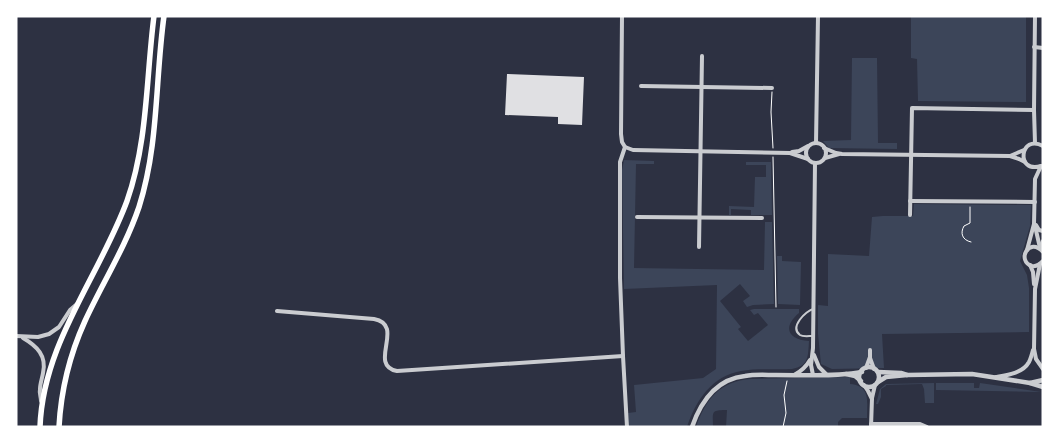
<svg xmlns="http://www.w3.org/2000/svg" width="1059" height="443" font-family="'Asap Condensed',sans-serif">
	<rect width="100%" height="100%" fill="#2d3142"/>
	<!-- green -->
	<g fill="#3c4559">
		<polygon points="911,16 1026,16 1026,102 918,101 917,59 911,58"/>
		<polygon points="852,58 877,58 878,143 897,143 897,149 829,148 823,141 851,140"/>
		<path d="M624 160 654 161V164H636L634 268 764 270 765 222H772L774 304 753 305 747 307 743 301 750 296 740 284 720 301 741 327 738 329 748 341 768 325 758 313 754 315 750 310 754 309H799V313C782 327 788 340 809 341 808 356 809 366 792 369 775 370 757 368 741 371 712 376 696 400 687 427H629L628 413 636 412 634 385 703 378 716 369 717 285 624 289 622 170Z"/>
		<polygon points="746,162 771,162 772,215 751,215 751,210 731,209 731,215 729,215 729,206 754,207 755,177 766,177 766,165 746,165"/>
		<polygon points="914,204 1031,205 1030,226 1020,261 1027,275 1029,288 1029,332 882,334 884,368 832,369 821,364 818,334 818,305 828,306 828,254 869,256 872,217 883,216 913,216"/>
		<polygon points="777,256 782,256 782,261 801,262 800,305 778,304"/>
		<path d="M850 377V384C871 386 867 401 867 418H842L838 422V427H726L727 410C710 410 713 412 713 427H696C706 399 720 381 751 379Z"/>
		<polygon points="934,383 934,403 925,403 924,389 922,384 886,385 886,386 881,389 881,397 878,404 876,404 880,389 886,384"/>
		<polygon points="936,383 974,383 974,388 979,388 980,383 1041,392 936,390"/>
	</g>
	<!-- building -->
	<polygon fill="#e0e0e3" points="507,74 584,77 582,125 558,124 558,117 505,115"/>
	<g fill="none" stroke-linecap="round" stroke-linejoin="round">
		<!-- path -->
		<g stroke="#fff" stroke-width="1">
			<polyline points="772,92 771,112 773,148"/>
			<polyline points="773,157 776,307"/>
			<path d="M970 207V223L964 226C960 233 962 240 971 242"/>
			<polyline points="783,427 786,413 784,395 787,381"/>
		</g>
		<!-- service -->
		<path stroke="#caccd0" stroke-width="2" d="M812 336C809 336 803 337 800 335 789 327 806 311 813 309"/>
		<!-- minor -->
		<g stroke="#caccd0" stroke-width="4">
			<polyline points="622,16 621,134 622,142 625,147 620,162 620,278 623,356 627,427"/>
			<polyline points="1034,47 1043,48"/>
			<polyline points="641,86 772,88"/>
			<polyline points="816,143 818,16"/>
			<polyline points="1035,143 1034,110 1035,16"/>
			<circle cx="816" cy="153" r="10"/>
			<polyline points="625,147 633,150 790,153 808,159"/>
			<polyline points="824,148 836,153 842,154 1010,156 1019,159 1025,162"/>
			<polyline points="792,152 799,151 808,146"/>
			<polyline points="1010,156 1024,150"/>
			<polyline points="825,158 839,154"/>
			<path d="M1041 166C1015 174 1020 133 1043 146"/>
			<polyline points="910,201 1035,202"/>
			<polyline points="910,215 912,108 1034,110"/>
			<polyline points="637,217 762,218"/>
			<polyline points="1036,225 1039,230 1043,231"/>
			<polyline points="1035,226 1040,248"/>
			<polyline points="699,247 702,56"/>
			<polyline points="1040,248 1043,241"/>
			<polyline points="1027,250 1034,224 1035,179 1041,166"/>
			<path d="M1043 252C1029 236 1016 261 1032 266 1037 267 1040 264 1043 261"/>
			<polyline points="1040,264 1035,289 1034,349 1036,359 1043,369"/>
			<polyline points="1030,265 1033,272 1034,284"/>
			<path d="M277 311 374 319C406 325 367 365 397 371L623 356"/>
			<polyline points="16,336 38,337 49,334 59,327 70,310 77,304"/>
			<path d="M23 338C37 346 47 356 43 373 42 379 40 384 40 389 39 393 41 397 41 401"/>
			<polyline points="870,350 870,358 874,369"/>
			<polyline points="814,355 819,367 826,374"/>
			<polyline points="866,368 870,357"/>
			<path d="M794 375C802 371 806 367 810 360"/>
			<polyline points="813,375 811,365 813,348 815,163"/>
			<path d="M996 377C1008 375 1023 373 1029 362 1031 358 1032 354 1033 350"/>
			<polyline points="864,385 868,391 872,399"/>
			<polyline points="871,424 920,424 927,427"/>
			<polyline points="871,427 872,398 875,385"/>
		</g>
		<!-- tertiary -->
		<g stroke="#caccd0" stroke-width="4.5">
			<circle cx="869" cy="377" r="10"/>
			<polyline points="878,372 901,373 907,375"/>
			<polyline points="846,374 855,376 861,381"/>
			<polyline points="878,382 886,377 907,375 972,374 1030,383 1043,387"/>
			<polyline points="1030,383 1043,380"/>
			<path d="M692 427C701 401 717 379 745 376 755 374 766 375 776 375 804 375 834 377 862 372"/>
		</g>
		<!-- trunk -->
		<g stroke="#fff" stroke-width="5.5">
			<path d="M40 427C43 343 99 277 127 201 148 141 146 78 154 16"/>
			<path d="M59 427C61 390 70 354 85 321 103 282 125 248 139 207 159 144 155 81 164 16"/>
		</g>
	</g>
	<!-- border -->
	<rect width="1059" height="443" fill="none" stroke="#ffffff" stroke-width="35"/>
</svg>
